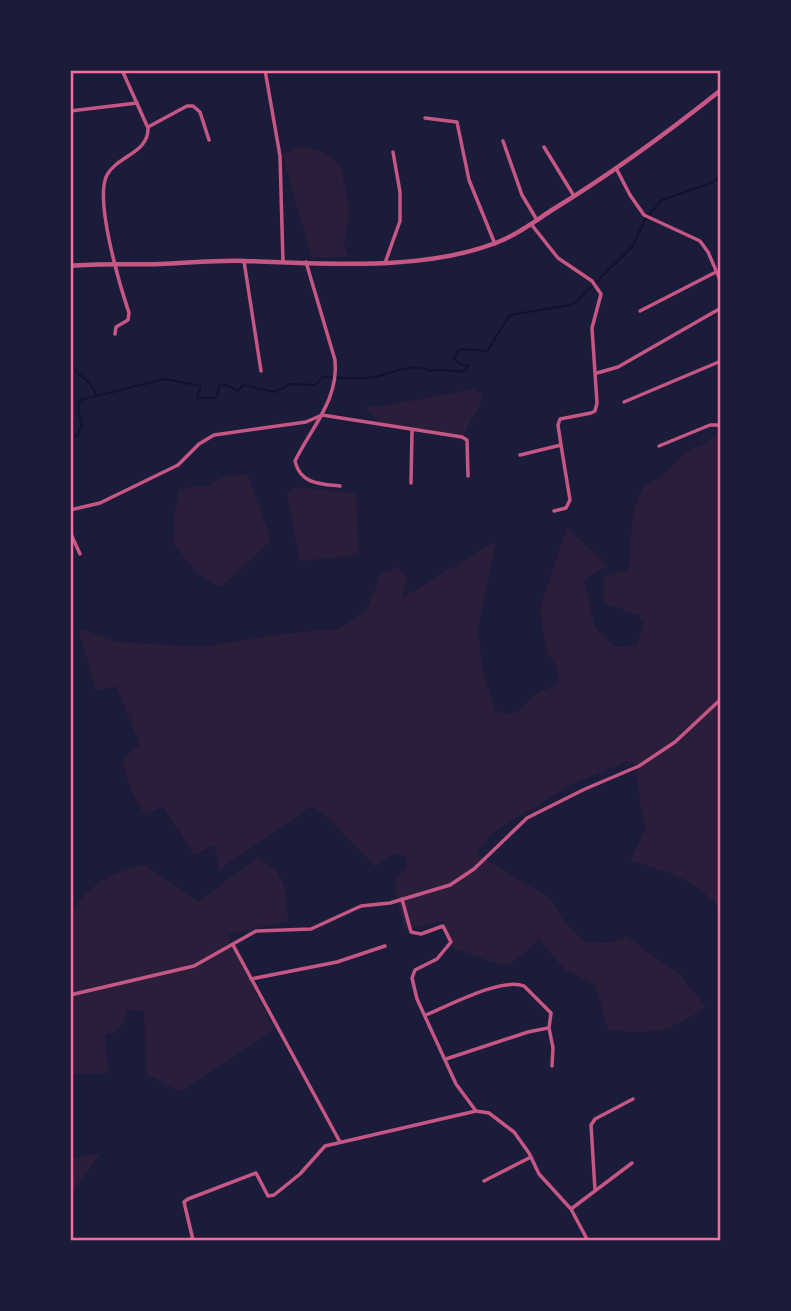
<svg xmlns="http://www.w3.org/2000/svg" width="791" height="1311" font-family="'Fira Sans',sans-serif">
	<rect width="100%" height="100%" fill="#1b1b3a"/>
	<!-- green -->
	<g fill="#2a1e3b">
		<path d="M298 147C315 147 328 154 341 166L349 210 344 246 349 257H312L282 155Z"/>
		<polygon points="475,389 482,397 480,404 462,437 383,426 364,407 384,406"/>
		<path d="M721 431V909C692 878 671 872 630 861L646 828 640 803 636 765 628 761 575 783 493 832 476 853 551 899 564 922 585 942 606 943 627 937 681 976 706 1007C667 1033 653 1035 608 1030L595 985 564 969 539 939C530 946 519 960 509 964 498 968 471 951 455 950L443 921 405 930 395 890 396 877 404 871 408 862 405 856 395 853 375 867 327 816 310 807 219 870 215 845 194 855 163 807 145 815 132 792 122 760 140 744 116 686 96 690 78 628 117 642 203 647 282 634 337 629 365 612 374 593 379 574 398 567 407 577 402 598 496 541 478 628 483 672 495 711 510 715C523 709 523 704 533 696 542 690 552 689 560 682L557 667 547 653 540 609 567 528 608 566 584 580 595 627 614 647 637 646 644 622 639 615 604 603V577L629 570 633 512 643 487 664 475 685 452 705 443Z"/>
		<path d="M248 475 271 540 222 586C197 580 187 561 173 541 175 532 174 525 175 516 175 507 179 500 178 491L192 486H208C220 475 233 475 248 475Z"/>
		<polygon points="297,487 356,494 359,555 300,561 287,493"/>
		<path d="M258 857 277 871 285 888 288 921 227 935 274 1029 179 1092 155 1078 146 1075 144 1011 128 1010C124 1023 121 1034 105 1034L108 1073 70 1075C70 1049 65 923 74 909 88 883 118 871 145 865L198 902Z"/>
		<polygon points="101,1153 70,1194 70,1159"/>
	</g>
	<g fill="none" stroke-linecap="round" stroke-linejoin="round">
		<!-- stream -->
		<g stroke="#12122b" stroke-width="2">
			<path d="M70 358C73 378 90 375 96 395"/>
			<path d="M70 441 78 434 82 425 78 410 80 400 165 379 201 386 197 398H216L219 386 227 385 238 391 243 385 275 392 290 384 316 385 322 377C337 377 352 379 367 378 393 376 406 361 431 371 439 368 455 372 465 371L468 366 458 363 454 358 459 349 487 351 510 315 570 305 576 302 632 247 645 220 662 200 714 182 721 174"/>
			<polyline points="715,1241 721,1238"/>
		</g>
		<!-- minor -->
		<g stroke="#c65784" stroke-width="3.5">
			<polyline points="265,70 280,156 283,262"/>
			<polyline points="70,111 137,103"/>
			<polyline points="425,118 457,122 469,180 495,244"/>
			<polyline points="148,127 187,106 193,106 200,112 209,140"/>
			<polyline points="503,141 522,195 537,220"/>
			<polyline points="544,147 574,196"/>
			<polyline points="616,168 630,195 644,215 700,241 708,252 721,282"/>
			<polyline points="244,261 261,371"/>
			<path d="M306 262 335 360C339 400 311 428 295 461 300 484 320 484 340 486"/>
			<polyline points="385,263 400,221 400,192 393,152"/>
			<polyline points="640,311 716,272"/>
			<path d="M115 334 116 327 128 320 129 313C120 286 94 199 107 175 117 156 149 153 148 128L122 70"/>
			<polyline points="597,373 618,367 721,308"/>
			<polyline points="624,402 721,361"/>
			<polyline points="659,446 710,425 721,425"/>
			<polyline points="520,455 561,445 558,425 560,419 591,413 595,411 597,403 592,328 601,294 592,281 558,258 531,224"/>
			<polyline points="411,483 412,431"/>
			<polyline points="70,510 100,503 178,465 199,444 214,435 306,422 322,415 462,437 467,440 468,476"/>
			<polyline points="554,511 566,508 570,500 561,445"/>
			<polyline points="70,532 80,554"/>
			<polyline points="402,899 411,932 421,934 443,926 451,942 437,959 415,970 412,978 417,999 456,1084 476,1111 489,1113 514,1132 529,1153 539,1174 571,1209 588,1241"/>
			<polyline points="233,945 340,1142"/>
			<polyline points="251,979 337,962 385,946"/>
			<polyline points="70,995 194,966 256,931 311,929 361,906 390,903 450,885 474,869 527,818 585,789 639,766 675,742 721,699"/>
			<path d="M426 1015C448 1006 502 977 524 986L551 1013 549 1028 553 1048 552 1066"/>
			<polyline points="446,1059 528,1032 548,1028"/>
			<polyline points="484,1181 531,1157"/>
			<polyline points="595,1190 591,1125 595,1119 633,1099"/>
			<polyline points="571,1209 632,1163"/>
			<polyline points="193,1240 184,1202 188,1199 256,1173 268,1196 274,1195 300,1174 325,1146 476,1111"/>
		</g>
		<!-- tertiary -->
		<path stroke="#c65784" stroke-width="4.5" d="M70 266C100 263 130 265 160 264 188 263 217 260 245 261 324 263 423 272 498 242 517 235 535 221 552 210 611 174 667 133 721 90"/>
	</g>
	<!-- border -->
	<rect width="791" height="1311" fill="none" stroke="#1b1b3a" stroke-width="144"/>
	<rect x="72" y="72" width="647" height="1167" fill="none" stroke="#ff6b9d" stroke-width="2.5"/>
</svg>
